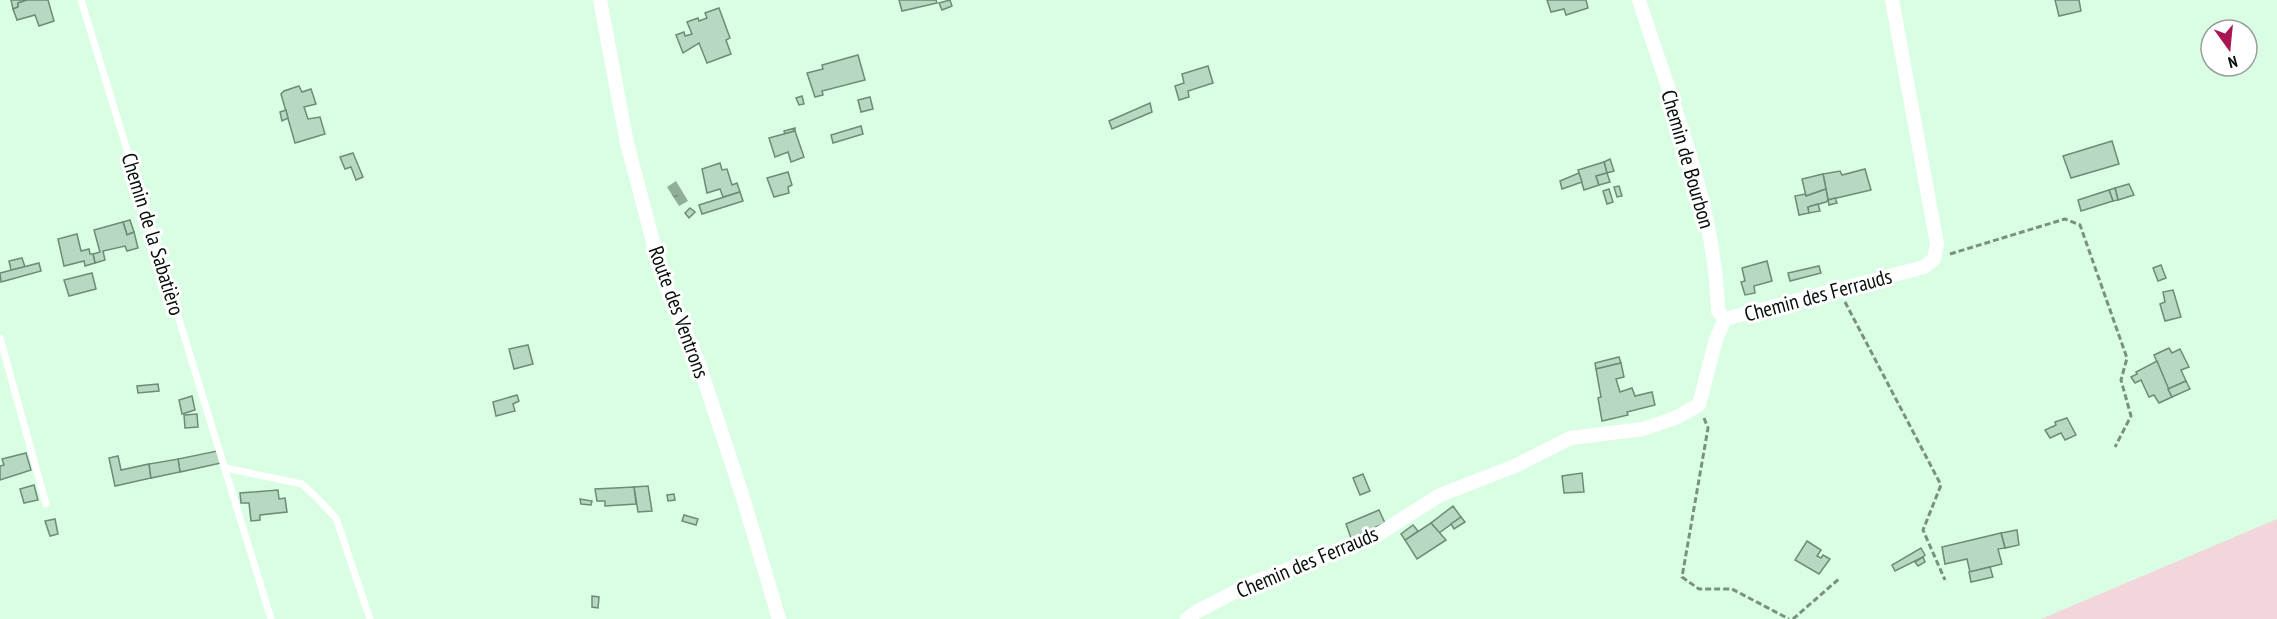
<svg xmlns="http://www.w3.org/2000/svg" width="2277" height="619" font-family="'PT Sans Narrow',sans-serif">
	<defs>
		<pattern id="water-ripples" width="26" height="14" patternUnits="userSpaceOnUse" patternTransform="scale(1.5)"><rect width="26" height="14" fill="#91ae99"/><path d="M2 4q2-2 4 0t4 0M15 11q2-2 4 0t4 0" fill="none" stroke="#748c7b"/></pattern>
	</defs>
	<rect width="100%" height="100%" fill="#dafee4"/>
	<!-- grass -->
	<polygon fill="#f2d6dc" points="2277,519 2277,619 2041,619"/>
	<!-- water -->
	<polygon fill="url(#water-ripples)" points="676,181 688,201 679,206 667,187"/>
	<!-- building -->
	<g fill="#b7d9c1" stroke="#6c8c75" stroke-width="1.5">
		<polygon points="11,0 27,0 18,3 18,7 13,9"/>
		<polygon points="27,0 48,0 54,21 39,26 35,15 17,20 13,9 18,7 18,3"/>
		<polygon points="899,0 936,0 937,3 902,11"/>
		<polygon points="950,0 952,6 942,10 939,3"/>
		<polygon points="1547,0 1586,0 1588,8 1566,15 1564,9 1551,12"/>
		<polygon points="2055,0 2079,0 2081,11 2059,16"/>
		<polygon points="719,8 730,38 726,40 731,54 707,63 699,43 683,53 676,35 684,32 685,36 692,34 687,22 698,18 699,21 707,18 705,13"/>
		<polygon points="858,55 865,80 822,91 823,95 815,97 807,73 823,69 822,65"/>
		<polygon points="1208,66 1213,83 1188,91 1189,97 1179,100 1175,86 1184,83 1182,74"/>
		<polygon points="299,86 302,92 311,89 316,104 304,107 308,119 320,117 325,134 295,143 281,94 284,91"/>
		<polygon points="802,96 804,104 799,105 796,98"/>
		<polygon points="870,97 873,109 861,112 858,100"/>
		<polygon points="1150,103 1152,112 1112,129 1109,121"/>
		<polygon points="286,110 288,118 282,121 280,112"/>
		<polygon points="861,126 863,134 833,143 831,135"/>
		<polygon points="795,128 795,131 785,134 784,131"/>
		<polygon points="795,131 804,157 791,162 788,152 775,157 769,138"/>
		<polygon points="2112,141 2119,164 2071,178 2063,156"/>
		<polygon points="353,153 363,177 356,180 351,167 345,169 340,157"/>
		<polygon points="1610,159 1614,171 1607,173 1604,162"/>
		<polygon points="1604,162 1607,173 1596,176 1599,185 1584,190 1578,170"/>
		<polygon points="720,163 722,170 727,169 732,185 737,183 740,192 723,197 720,189 707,193 702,169"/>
		<polygon points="1865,169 1871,190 1828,200 1823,174 1840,171 1842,175"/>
		<polygon points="788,172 792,185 788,187 789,193 774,197 767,178"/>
		<polygon points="1579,173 1582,182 1562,189 1560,181"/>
		<polygon points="1607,173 1610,182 1599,185 1596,176"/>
		<polygon points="1823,174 1826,189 1806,196 1802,179"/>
		<polygon points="2129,184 2134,195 2118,200 2115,188"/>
		<polygon points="1619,186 1622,196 1617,197 1614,187"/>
		<polygon points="2115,188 2118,200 2113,201 2109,190"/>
		<polygon points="1609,189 1613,202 1607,204 1603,191"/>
		<polygon points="1826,189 1828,200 1826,202 1808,207 1809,213 1799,215 1795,196 1805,194 1806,196"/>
		<polygon points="2109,190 2113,201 2081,211 2078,200"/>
		<polygon points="740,192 743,201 702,214 699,205"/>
		<polygon points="1835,198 1837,203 1829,205 1828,200"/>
		<polygon points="1818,204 1820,211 1809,213 1808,207"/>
		<polygon points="690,208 695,212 689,218 685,213"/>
		<polygon points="130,220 134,232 127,235 123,222"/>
		<polygon points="123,222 127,235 134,232 138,248 127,251 125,246 103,251 105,260 95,263 93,254 100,252 94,230"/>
		<polygon points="77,234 81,251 89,249 90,254 93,254 95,263 85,266 84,261 64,266 58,239"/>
		<polygon points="22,258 25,267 11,270 9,261"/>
		<polygon points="1767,261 1772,281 1754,286 1755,293 1745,295 1741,282 1745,281 1742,268"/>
		<polygon points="39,263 41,271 1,282 0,273"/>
		<polygon points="2161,265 2166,278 2158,281 2153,268"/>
		<polygon points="1819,266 1821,273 1790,281 1788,273"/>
		<polygon points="92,273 96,289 69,296 64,280"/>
		<polygon points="2173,290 2181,317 2165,321 2160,304 2165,302 2163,292"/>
		<polygon points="528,345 533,364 514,369 509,349"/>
		<polygon points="2169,348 2172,353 2180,349 2189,367 2181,370 2186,381 2168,389 2154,355"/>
		<polygon points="1619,357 1621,363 1596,369 1595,363"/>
		<polygon points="2157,361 2172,397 2159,403 2154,395 2149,397 2141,380 2135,383 2131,377 2137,374 2136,372"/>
		<polygon points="1621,363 1624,377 1616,379 1620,392 1632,388 1635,396 1652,392 1655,405 1627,412 1628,415 1602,421 1598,398 1601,397 1596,369"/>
		<polygon points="2186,381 2190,389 2172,397 2168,389"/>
		<polygon points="158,384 159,391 138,393 137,386"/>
		<polygon points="517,395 519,401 513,404 515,411 496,416 493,402"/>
		<polygon points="192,396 195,410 182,414 179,400"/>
		<polygon points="197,414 198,427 185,428 184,415"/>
		<polygon points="2067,418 2076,435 2065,440 2061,433 2050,438 2045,430 2056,425 2055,422"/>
		<polygon points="217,451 221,463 180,472 178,459"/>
		<polygon points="26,453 31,470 0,480 0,466 4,465 2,459"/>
		<polygon points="118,456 121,470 149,464 151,478 115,486 109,458"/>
		<polygon points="178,459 180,472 151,478 149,464"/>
		<polygon points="1582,473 1584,492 1564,493 1562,476"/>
		<polygon points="1363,474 1370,491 1360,495 1353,478"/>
		<polygon points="34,485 38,500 24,503 20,489"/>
		<polygon points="648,486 652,511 638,512 634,487"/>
		<polygon points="634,487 636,504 605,506 605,501 597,501 595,489"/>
		<polygon points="278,490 279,499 285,498 287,512 260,515 260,520 251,521 249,503 241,503 240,493"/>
		<polygon points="674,494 675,500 668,501 667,495"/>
		<polygon points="580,499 592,501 591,505 581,504"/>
		<polygon points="1453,506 1461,517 1439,533 1431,523"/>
		<polygon points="1379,510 1385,523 1351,538 1346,524"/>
		<polygon points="684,515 698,519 696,525 682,521"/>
		<polygon points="1461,517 1465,522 1454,529 1451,524"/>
		<polygon points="55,519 58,534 50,536 45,521"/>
		<polygon points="1431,523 1446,540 1417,559 1405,540"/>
		<polygon points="1413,525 1418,531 1405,540 1401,534"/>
		<polygon points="2017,530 2019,545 2005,548 2001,533"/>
		<polygon points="2001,533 2005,548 1998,549 2002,564 1970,572 1967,559 1945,564 1942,547"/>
		<polygon points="1807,541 1821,550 1817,556 1821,558 1823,555 1830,559 1819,574 1795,560"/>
		<polygon points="1921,548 1925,555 1923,557 1895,571 1892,565"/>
		<polygon points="1923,557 1925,562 1918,566 1915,562"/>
		<polygon points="1990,567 1993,577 1971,582 1969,572"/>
		<polygon points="592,596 599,597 598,608 592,607"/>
	</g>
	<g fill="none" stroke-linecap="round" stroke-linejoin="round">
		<!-- path -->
		<g stroke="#799280" stroke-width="3" stroke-dasharray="6 3" stroke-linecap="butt">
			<polyline points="1950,254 2065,219 2080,225 2127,358 2121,380 2131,416 2115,447"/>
			<polyline points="1845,302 1941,485 1923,530 1945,580"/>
			<polyline points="1704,418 1708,428 1682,577 1699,589 1732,589 1789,619"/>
			<polyline points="1793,619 1840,578"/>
		</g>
		<!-- lane -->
		<g stroke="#fff" stroke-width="7">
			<polyline points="81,0 271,619"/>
			<polyline points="0,338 46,504"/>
			<polyline points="225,468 302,484 317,498 336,518 370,619"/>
		</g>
		<!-- street -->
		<g stroke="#fff" stroke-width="14">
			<polyline points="600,0 627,143 662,276 699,364 744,501 779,619"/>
			<path d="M1639 0C1671 101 1715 204 1718 311L1725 319"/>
			<polyline points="1187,619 1196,612 1254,582 1374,537 1440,495 1515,466 1570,438 1643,429 1675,418 1699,405 1716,339 1725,319 1924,267 1934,259 1937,244 1892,0"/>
		</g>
	</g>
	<g text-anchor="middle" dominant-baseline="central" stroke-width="6" stroke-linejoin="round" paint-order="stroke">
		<!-- street labels -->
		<g font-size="21" fill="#041008" stroke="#fff">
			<text transform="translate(1688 159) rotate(74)">Chemin de Bourbon</text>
			<text transform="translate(153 234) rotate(73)">Chemin de la Sabatièro</text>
			<text transform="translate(1818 295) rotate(-15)">Chemin des Ferrauds</text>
			<text transform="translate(679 312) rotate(70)">Route des Ventrons</text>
			<text transform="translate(1307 562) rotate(-23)">Chemin des Ferrauds</text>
		</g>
	</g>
	<!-- north arrow -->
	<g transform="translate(2229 48) rotate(165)"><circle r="28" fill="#ffffff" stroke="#9b9f9c" stroke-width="1.5"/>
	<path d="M0-4.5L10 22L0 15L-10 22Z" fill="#a81753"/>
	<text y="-9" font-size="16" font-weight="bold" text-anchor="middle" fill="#041008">N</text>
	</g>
</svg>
